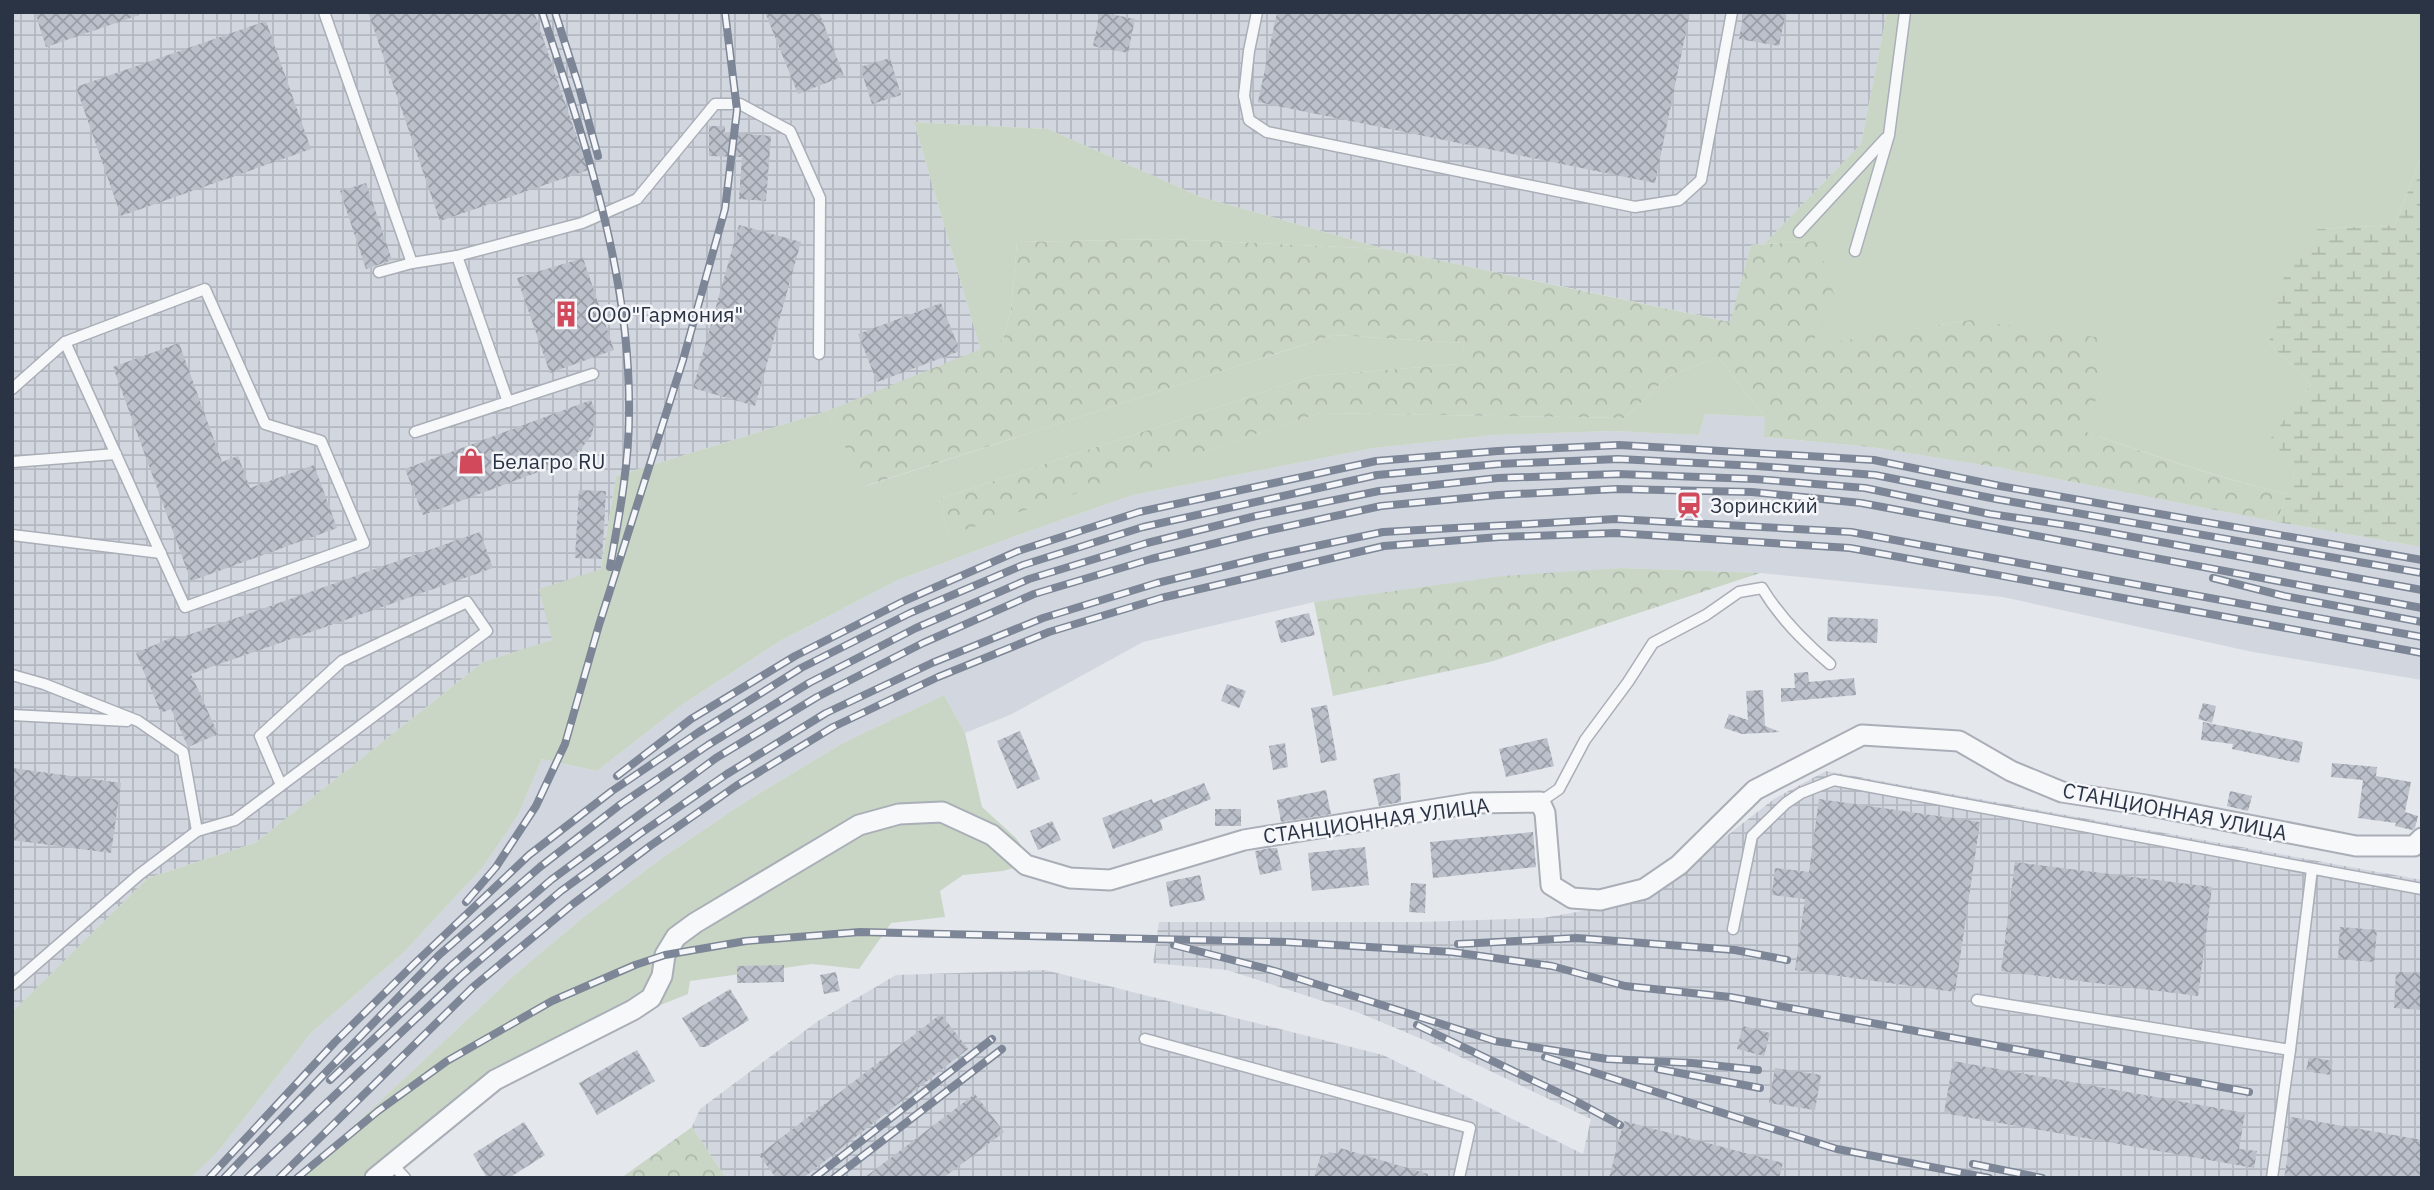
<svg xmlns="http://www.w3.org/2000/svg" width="2434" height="1190" font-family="'IBM Plex Sans',sans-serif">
	<defs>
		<pattern id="industrial-grid" width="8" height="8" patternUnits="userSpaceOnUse" patternTransform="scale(1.75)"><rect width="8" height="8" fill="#d2d6de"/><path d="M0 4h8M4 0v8" fill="none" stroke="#b4b8c0"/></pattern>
		<pattern id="forest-crowns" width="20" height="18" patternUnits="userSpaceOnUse" patternTransform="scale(1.75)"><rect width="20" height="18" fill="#c9d6c5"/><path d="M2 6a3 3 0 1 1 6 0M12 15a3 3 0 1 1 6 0" fill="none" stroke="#adb8ab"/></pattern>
		<pattern id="wetland-marsh" width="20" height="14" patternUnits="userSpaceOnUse" patternTransform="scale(1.75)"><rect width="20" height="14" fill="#c9d6c5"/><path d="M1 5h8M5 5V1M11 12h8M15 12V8" fill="none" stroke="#adb8ab"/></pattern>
		<pattern id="building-cross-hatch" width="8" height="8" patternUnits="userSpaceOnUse" patternTransform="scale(1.75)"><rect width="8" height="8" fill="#bbc0ca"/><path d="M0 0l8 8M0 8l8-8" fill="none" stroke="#989da6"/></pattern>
	</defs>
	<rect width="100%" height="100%" fill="#e4e7ec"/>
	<!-- built -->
	<polygon fill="#d2d6de" points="1705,414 1765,417 1765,437 1871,447 2001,468 2277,522 2422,547 2422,680 2253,652 2003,597 1760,573 1622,568 1314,602 1143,642 1012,714 965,733 944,695 843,743 745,802 662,858 585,916 518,972 298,1178 175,1178 220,1149 311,1033 403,953 483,867 518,815 542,759 597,771 683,704 780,641 898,580 1015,536 1133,495 1374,448 1494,435 1613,431 1699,435"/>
	<!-- industrial -->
	<g fill="url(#industrial-grid)">
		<polygon points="12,12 1887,12 1861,144 1764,244 1751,245 1731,322 1385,249 1201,197 1048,129 914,122 981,351 827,411 616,476 601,569 553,640 483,662 255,843 148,878 12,1012"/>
		<polygon points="1826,771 2422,880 2422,1178 726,1178 692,1127 700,1109 818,1021 896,975 1045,970 1383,1055 1583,1154 1591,1119 1429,1042 1357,1012 1227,970 1153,963 1159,922 1420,922 1543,918 1644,900 1774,799"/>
	</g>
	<!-- grass -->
	<g fill="#c9d6c5">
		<path d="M1887 12H2422V154L2395 225 2317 229 2269 343 2311 384 2272 438 2295 471 2287 494C2215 477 2147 453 2077 429L2102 390 1970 320 1810 347 1817 241 1764 244 1861 144Z"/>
		<polygon points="914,122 1048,129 1201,197 1385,249 1168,239 1017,242 1011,310 1003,340 981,351"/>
		<polygon points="1334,335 1464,343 1460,364 1312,376 939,499 949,534 1320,413 1625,418 1667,377 1718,357 1765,417 1705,414 1699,435 1613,431 1494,435 1374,448 1133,495 1015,536 898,580 780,641 683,704 597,771 542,759 518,815 483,867 403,953 311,1033 220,1149 190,1178 12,1178 12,1012 148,878 255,843 483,662 552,640 539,589 601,569 616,476 827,411 866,486"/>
		<polygon points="944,695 965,733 982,807 1016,838 1033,862 1003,871 963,875 940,891 945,917 891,923 859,969 812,964 690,981 688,994 643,1012 501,1085 389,1178 298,1178 518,972 585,916 662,858 745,802 843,743"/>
	</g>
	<!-- forest -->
	<g fill="url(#forest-crowns)">
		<path d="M1168 239 1385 249 1730 322 1751 245 1817 241 1836 301 1810 346 1970 320 2103 338 2102 390 2078 429C2147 454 2215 477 2287 494L2277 522 2001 468 1871 447 1764 437 1765 417 1718 357 1667 377 1625 418 1320 413 949 535 939 499 1312 376 1459 364 1464 343 1334 335 865 486 827 411 1003 340 1011 310 1017 242Z"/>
		<polygon points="1622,568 1760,573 1490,662 1333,696 1314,602 1503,576"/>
		<polygon points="692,1127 726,1178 621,1178"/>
	</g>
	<!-- wetland -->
	<polygon fill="url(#wetland-marsh)" points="2422,154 2422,547 2277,522 2295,471 2271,438 2311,384 2269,343 2283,279 2317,229 2395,225"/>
	<!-- building -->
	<g fill="url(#building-cross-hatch)">
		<polygon points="35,12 139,12 139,15 46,47"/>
		<polygon points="368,12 534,12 588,170 440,221"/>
		<polygon points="765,12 819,12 844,76 798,94"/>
		<polygon points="1100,12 1135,19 1128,53 1093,46"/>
		<polygon points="1277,12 1690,12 1655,183 1258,102"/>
		<polygon points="1744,12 1786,12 1779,46 1739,39"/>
		<polygon points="266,21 311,149 121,216 76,87"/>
		<polygon points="890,58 901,95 872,104 860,67"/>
		<polygon points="709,126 725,126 725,132 771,136 766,201 739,199 742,157 709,156"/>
		<polygon points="366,183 392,260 366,269 340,191"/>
		<polygon points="739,225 801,242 755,406 693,388"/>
		<polygon points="583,258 614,350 550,373 517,278"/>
		<polygon points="941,303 960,351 877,382 858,334"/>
		<polygon points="179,343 222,462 238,456 250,488 314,465 337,528 191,581 113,367"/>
		<polygon points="591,400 596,412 592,435 573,459 423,515 405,469"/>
		<polygon points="579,490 606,491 602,559 575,558"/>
		<polygon points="480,532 493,568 191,674 218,734 188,747 171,709 161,713 136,653 175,636 177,639"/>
		<polygon points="1309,613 1315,635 1281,643 1275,621"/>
		<polygon points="1828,617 1878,619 1877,643 1827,641"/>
		<polygon points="1808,672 1809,682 1854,678 1856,695 1781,702 1781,688 1795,688 1794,673"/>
		<polygon points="1227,684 1246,691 1239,708 1221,701"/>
		<polygon points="1763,690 1765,726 1780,732 1742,734 1724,728 1729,714 1748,720 1746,691"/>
		<polygon points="2203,703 2216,706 2212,723 2198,719"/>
		<polygon points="1327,705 1337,760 1321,763 1311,708"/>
		<polygon points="2203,722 2303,742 2299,763 2232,749 2233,744 2201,740"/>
		<polygon points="1020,731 1040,779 1017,789 997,741"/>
		<polygon points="1547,738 1554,766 1506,777 1499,749"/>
		<polygon points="1285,743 1288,767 1273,770 1269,746"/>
		<polygon points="2332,763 2377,767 2376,776 2411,782 2405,812 2418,816 2415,828 2412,830 2395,826 2396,823 2358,818 2363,780 2331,777"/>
		<polygon points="12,768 121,783 111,853 12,840"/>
		<polygon points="1400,773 1401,802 1379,806 1373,779"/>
		<polygon points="1204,783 1211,799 1160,820 1163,830 1113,849 1102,818 1152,799 1153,803"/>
		<polygon points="1326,790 1331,814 1281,822 1277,800"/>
		<polygon points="2230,791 2252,796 2248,811 2227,806"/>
		<polygon points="1819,799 1980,822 1955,992 1795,970 1805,899 1772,895 1775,868 1809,872"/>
		<rect x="1215" y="809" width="26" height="17"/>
		<polygon points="1052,821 1061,840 1038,850 1030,831"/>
		<polygon points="1533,832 1536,867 1433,878 1430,842"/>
		<polygon points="1365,847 1369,885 1312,891 1308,853"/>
		<polygon points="1271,848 1277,848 1282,870 1260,875 1255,851"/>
		<polygon points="2015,862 2212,887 2198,996 2001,971"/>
		<polygon points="1200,875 1205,900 1170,907 1166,882"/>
		<polygon points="1411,883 1426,884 1425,913 1409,912"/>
		<polygon points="2340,927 2377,930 2374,962 2338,959"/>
		<polygon points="784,965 784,982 737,983 737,966"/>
		<polygon points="836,972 840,991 824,994 820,975"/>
		<polygon points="2396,972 2422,973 2422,1010 2394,1008"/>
		<polygon points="730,989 749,1020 706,1047 700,1047 682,1018"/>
		<polygon points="941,1014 968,1049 803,1178 776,1178 759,1155"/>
		<polygon points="1743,1026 1770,1033 1764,1056 1737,1049"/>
		<polygon points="637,1050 655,1081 597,1115 579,1083"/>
		<polygon points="2309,1057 2333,1061 2330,1075 2306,1071"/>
		<polygon points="1953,1061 2245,1113 2239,1149 2257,1151 2254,1168 1944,1113"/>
		<polygon points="1775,1068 1821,1075 1815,1110 1769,1103"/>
		<polygon points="975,1094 1004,1132 943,1178 864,1178"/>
		<polygon points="2291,1117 2422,1140 2422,1178 2284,1178 2290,1142 2287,1142"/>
		<polygon points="1624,1121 1783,1163 1779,1178 1609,1178"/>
		<polygon points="524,1122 545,1155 509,1178 487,1178 473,1154"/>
		<polygon points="1340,1148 1428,1174 1428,1178 1314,1178 1321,1155 1327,1157 1329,1152 1338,1154"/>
	</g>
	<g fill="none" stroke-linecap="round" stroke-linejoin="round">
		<!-- service casing -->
		<g stroke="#a9aeb7" stroke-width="13">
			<g id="service">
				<polyline points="324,12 412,263"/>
				<polyline points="1257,12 1249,51 1244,96 1249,120 1267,132 1635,207 1679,200 1701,180 1732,12"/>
				<polyline points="1799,232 1886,138"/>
				<polyline points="1855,251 1889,135 1905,12"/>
				<polyline points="457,256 508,402"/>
				<polyline points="379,272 412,263 457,256 582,223 637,199 715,104 740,104 790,131 820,198 819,354"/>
				<polygon points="205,289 265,424 321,441 364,543 185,607 65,342"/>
				<polyline points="12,389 65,342"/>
				<polyline points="415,432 593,374"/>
				<polyline points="12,462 116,454"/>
				<polyline points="12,535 161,553"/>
				<polyline points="12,675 44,684 138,721 183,752 197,831 140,874 12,985"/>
				<polyline points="12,715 127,721"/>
				<path d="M1540 802 1559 789 1585 740 1628 682 1653 643 1706 615 1739 592 1762 588C1780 618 1803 641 1830 664"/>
				<polyline points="197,831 235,820 487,631 467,602 342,661 260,736 281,785"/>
				<polyline points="1733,929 1752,836 1786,803 1801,793 1834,780 2422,889"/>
				<polyline points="1977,1000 2290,1050 2312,869"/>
				<polyline points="1145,1039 1470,1128 1459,1178"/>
				<polyline points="393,1165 405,1178"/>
				<polyline points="2272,1178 2290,1050"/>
			</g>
		</g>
		<!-- minor casing -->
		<g stroke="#a9aeb7" stroke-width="23">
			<polyline id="minor" points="375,1178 495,1080 633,1010 651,998 662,976 665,955 676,937 695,923 859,825 899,814 942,812 992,835 1026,865 1070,878 1110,880 1244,840 1473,803 1540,802 1545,813 1551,885 1572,898 1600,900 1644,889 1679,865 1755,790 1862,735 1959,741 2011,771 2062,792 2146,805 2356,846 2414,846 2422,838"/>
		</g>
		<!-- service -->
		<use href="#service" stroke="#f7f8fa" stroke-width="10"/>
		<!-- minor -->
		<use href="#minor" stroke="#f7f8fa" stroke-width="19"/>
		<!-- rail casing -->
		<g stroke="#7d8696" stroke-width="8">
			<g id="rail">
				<path d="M542 12C585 143 631 275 629 414 629 465 619 517 610 567"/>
				<polyline points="555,12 579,87 598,156"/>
				<polyline points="2213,578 2284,596 2422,622"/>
				<polyline points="617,776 691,719 795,656 904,601 1018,551 1139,512 1376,461 1498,451 1619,445 1874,460 2000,486 2422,560"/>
				<polyline points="466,902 496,867 536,806 565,744 599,625 683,360 725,209 737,110 725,12"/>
				<polyline points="1458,944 1577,938 1735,950 1787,960"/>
				<polyline points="1174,945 1275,971 1495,1041 1607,1059 1692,1063 1758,1070"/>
				<polyline points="1417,1025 1572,1099 1620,1125"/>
				<polyline points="1545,1057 1837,1149 1989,1178"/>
				<polyline points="1658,1069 1760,1088"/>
				<polyline points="330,1080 451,966 551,880 716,758 817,697 923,643 1034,594 1151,559 1261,532 1381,506 1498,495 1617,489 1752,492 1861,503 2422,608"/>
				<polyline points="1973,1164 2042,1178"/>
				<polyline points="209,1178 335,1042 414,964 529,855 612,791 699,732 801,668 910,613 1023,565 1143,527 1377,475 1498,464 1618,459 1757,466 1875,475 1996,499 2422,573"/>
				<polyline points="224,1178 439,955 540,867 621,804 708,745 809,683 916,628 1029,579 1147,543 1256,516 1379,491 1498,478 1618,474 1754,479 1865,488 1990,514 2073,526 2422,590"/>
				<polyline points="247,1178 461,976 561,891 641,833 727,774 826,713 932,663 1043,618 1157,583 1268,556 1383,532 1616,519 1851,532 2422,637"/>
				<polyline points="279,1178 473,987 573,904 650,846 736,786 833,727 938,677 1049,632 1161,598 1384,546 1499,537 1616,533 1850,548 2422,653"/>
				<polyline points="297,1178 378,1111 447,1061 552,1001 635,965 665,955 746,941 860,932 1286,942 1452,952 1552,966 1625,986 1730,997 2249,1092"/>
				<polyline points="814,1178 992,1039"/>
				<polyline points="834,1178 1002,1049"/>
			</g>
		</g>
		<!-- rail -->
		<use href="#rail" stroke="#f4f6f9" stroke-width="5" stroke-dasharray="16" stroke-linecap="butt"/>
	</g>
	<!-- icons -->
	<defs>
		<g id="building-bare" transform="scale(2.1)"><path d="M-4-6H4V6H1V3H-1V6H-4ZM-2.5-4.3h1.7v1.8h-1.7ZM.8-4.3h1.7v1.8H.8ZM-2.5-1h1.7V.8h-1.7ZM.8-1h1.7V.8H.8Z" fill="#d1495b" stroke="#f4f6f9" stroke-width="2.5" paint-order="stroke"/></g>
		<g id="shop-bare" transform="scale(2.1)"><path d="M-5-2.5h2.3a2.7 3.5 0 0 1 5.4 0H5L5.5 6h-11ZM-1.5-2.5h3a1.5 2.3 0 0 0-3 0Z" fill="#d1495b" stroke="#f4f6f9" stroke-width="2.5" paint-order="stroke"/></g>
		<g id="station-bare" transform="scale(2.1)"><path d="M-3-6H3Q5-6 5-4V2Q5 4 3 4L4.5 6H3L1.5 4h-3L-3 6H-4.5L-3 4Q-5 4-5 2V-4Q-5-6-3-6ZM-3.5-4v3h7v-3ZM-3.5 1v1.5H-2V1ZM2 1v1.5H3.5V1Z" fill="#d1495b" stroke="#f4f6f9" stroke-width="2.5" paint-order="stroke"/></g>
	</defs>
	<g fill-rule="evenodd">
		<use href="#building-bare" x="566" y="314"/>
		<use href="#shop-bare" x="471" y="461"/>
		<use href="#station-bare" x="1689" y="505"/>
	</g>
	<g text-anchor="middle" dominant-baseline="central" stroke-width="5" stroke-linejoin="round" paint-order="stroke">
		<!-- poi labels -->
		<g font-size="21" fill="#2b3445" stroke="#f4f6f9" text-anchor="start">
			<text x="587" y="314">ООО"Гармония"</text>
			<text x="492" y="461">Белагро RU</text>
			<text x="1710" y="505">Зоринский</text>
		</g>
		<!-- street labels -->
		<g font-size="21" fill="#2b3445" stroke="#f4f6f9">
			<text transform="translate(2175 811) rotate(11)">СТАНЦИОННАЯ УЛИЦА</text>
			<text transform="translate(1376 820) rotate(-8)">СТАНЦИОННАЯ УЛИЦА</text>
		</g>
	</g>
	<!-- border -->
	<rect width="2434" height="1190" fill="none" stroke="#2b3445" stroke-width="28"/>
</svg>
